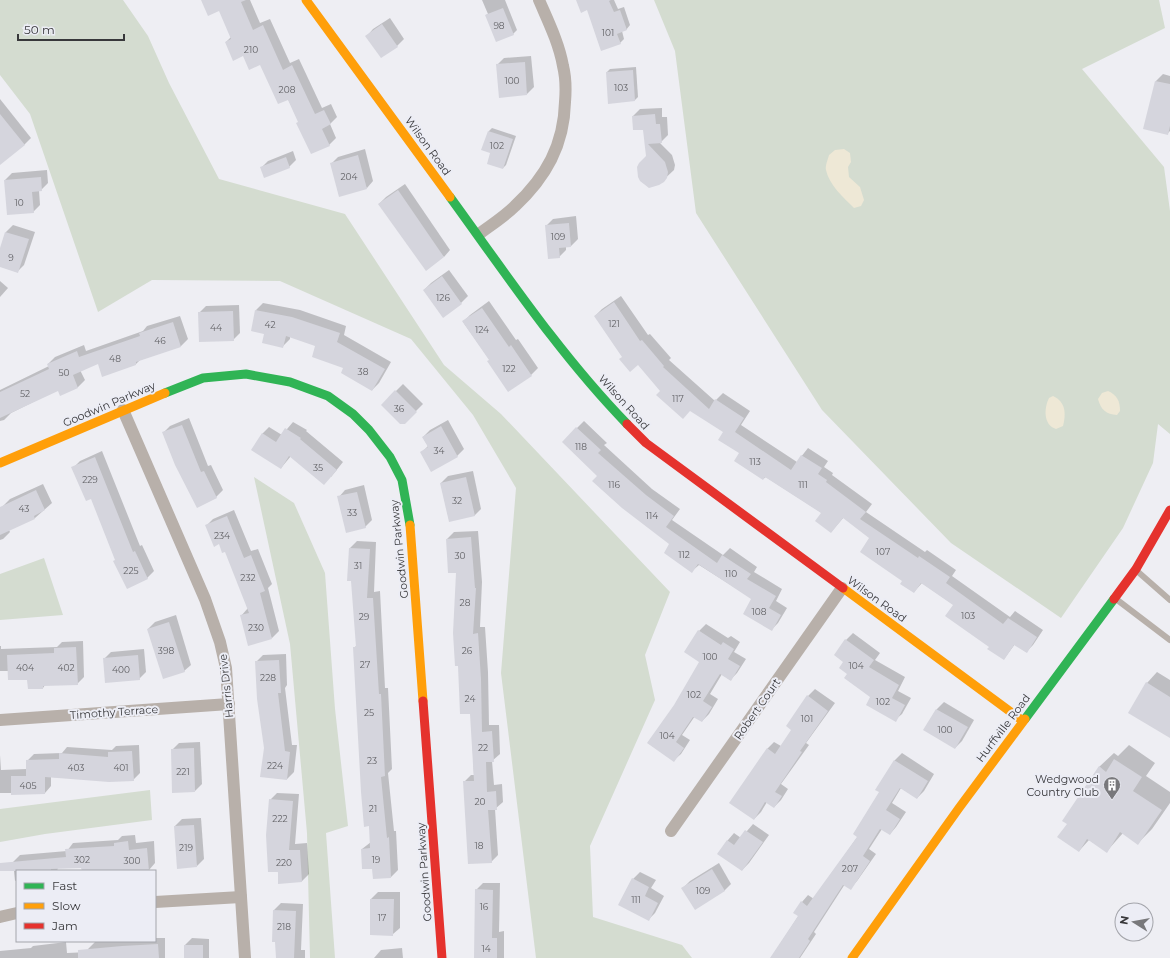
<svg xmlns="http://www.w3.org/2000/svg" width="1170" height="958" font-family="Montserrat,sans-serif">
	<rect width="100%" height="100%" fill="#eeeef3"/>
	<!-- green -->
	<g fill="#d4dcd0">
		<polygon points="0,0 123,0 148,36 169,83 219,179 345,214 444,365 501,414 670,592 645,655 655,700 590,846 593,917 682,945 692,958 536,958 501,673 516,488 473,415 411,339 280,281 152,280 98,312 30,114 0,75"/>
		<polygon points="654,0 1159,0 1165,28 1082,69 1164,167 1170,211 1170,434 1158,424 1153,463 1123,528 1061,618 951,543 822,410 696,213 675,51"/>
		<polygon points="254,477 294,503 325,573 335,709 348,826 326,833 335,958 310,958 307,833 290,644"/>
		<polygon points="44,558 63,615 0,620 0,574"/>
		<polygon points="150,790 152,820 45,834 0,842 0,809"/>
	</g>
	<!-- sand -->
	<g fill="#eee8d6">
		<path d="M844 149 850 153 851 162 848 167 849 177 860 187 864 200 861 206 854 208C844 198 829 185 826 170 825 166 828 159 829 155L835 150Z"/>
		<path d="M1108 391C1117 395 1120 401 1120 411L1117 415C1106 414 1101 410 1098 399L1102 393Z"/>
		<path d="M1053 396C1066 402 1066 414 1063 426L1056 429C1043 425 1044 408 1049 398Z"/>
	</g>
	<!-- shadow -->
	<g fill="#0003">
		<polygon points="202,0 250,0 260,23 270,19 290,63 299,59 322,108 331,104 337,117 330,124 336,138 329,145 299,122 288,99 261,64 244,55 226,42 231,37 220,10"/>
		<polygon points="482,0 505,0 517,30 513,34 486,15 488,14"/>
		<polygon points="577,0 614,0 618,9 624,7 630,25 626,30 622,31 624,39 620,43 587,9"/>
		<polygon points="390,18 404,39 397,46 367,36 373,29"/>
		<polygon points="531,56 534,87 527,94 497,65 504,58"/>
		<polygon points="636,67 638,97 635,100 609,102 607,72 610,69"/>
		<polygon points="1163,74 1170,76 1170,131 1167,134 1144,128 1156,81"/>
		<polygon points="0,99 31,138 24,145 0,156"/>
		<polygon points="662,108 662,117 667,117 668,135 660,143 672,155 675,165 674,170 659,184 647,156 644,129 633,116 640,109"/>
		<polygon points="492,128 516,136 506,165 503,168 491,152 489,131"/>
		<polygon points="365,149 373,181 367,188 331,164 338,157"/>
		<polygon points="293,151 296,160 289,167 261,168 268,161"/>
		<polygon points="47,170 48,183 41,190 39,190 40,205 33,212 5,180 12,173"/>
		<polygon points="405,184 450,250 444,257 379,204 386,197"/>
		<polygon points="576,216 578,239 571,246 566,246 566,250 559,257 546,226 553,219"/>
		<polygon points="13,225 35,232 24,265 17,272 0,266 0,251 6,232"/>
		<polygon points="449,270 468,296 461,303 424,290 431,283"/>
		<polygon points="0,281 8,288 0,297"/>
		<polygon points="621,296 648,335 650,334 671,358 669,360 715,401 723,393 750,411 741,425 797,462 808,448 828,461 824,467 833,473 832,475 872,504 866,512 925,552 927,550 956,570 952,576 1010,617 1015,611 1043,630 1033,645 1026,652 1015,644 1004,659 990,646 954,605 922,583 914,592 903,581 871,538 844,517 831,532 822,513 766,477 763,479 740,453 724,432 662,391 638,364 623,357 595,316 602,309"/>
		<polygon points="489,301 516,340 518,339 538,368 531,375 490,360 463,322 470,315"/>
		<polygon points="263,303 300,310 346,326 344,335 391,362 379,383 372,390 317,346 290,336 290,339 283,346 265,333 256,310"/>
		<polygon points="239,305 240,333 233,340 199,313 206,306"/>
		<polygon points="180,316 188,339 181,346 140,360 136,364 99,363 80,370 85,380 78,387 61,394 59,389 11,413 4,420 0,421 0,390 49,366 48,364 55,357 84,345 86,351 143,331 147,326"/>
		<polygon points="403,384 423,404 404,423 382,405"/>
		<polygon points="189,418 208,466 211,465 223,490 216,497 198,506 163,433 170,426"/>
		<polygon points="448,420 464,449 457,456 422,452 428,446 423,437 430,430"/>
		<polygon points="584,421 607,443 604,445 652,489 680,509 672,520 723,555 730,548 757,567 754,572 782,589 776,601 787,608 778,623 772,629 753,599 699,565 692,571 671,544 563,442"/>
		<polygon points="293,422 307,430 306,431 343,462 331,477 291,456 281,468 262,434 269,427 282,435"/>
		<polygon points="102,451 140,546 142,545 154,571 147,578 116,559 92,497 73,468 80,461"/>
		<polygon points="473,471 481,509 474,516 441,483 448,476"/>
		<polygon points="43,484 52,503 35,518 9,530 10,532 3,539 0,540 0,514 3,506 10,499"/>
		<polygon points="364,485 372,520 365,527 339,497 345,490"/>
		<polygon points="234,510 251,551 258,549 272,584 268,588 279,631 272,638 241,616 248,608 226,551 206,526 213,519"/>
		<polygon points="478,531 482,582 480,627 485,627 488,672 489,725 499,725 500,754 492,761 494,785 502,784 503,802 495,809 498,855 491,862 464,782 471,775 474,775 471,713 457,572 447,539 454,532"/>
		<polygon points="357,541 376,542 374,592 380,591 385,688 388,688 392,769 388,773 394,831 396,831 398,870 391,877 374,878 373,868 362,849 371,842 354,648 357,645 352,580 348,580 350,548"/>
		<polygon points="176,615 191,665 184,671 148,629 155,622"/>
		<polygon points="706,624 728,638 731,636 740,642 734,652 746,659 737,673 730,680 722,674 710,694 718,699 709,714 702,721 695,716 682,735 690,740 681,754 674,760 675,705 701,661 699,631"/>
		<polygon points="853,633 880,653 875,660 905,677 898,691 911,698 902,714 895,720 848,674 845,662 846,640"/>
		<polygon points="83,641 84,677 77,684 45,685 43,688 28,679 9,671 0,671 0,646 1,646 1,649 57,647 62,642"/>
		<polygon points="144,649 146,672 139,679 104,659 111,652"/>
		<polygon points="286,654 287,685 285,688 292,745 297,745 294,772 287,779 265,748 256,662 263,655"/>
		<polygon points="1157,672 1170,680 1170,737 1147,683"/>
		<polygon points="815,689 835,703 806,743 809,745 781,784 788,789 781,800 774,807 767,802 761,812 754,819 767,749 774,742 781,746 793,729 808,696"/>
		<polygon points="944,702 974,720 962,741 955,748 925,730 937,709"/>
		<polygon points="200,742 202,784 195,791 172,750 179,743"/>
		<polygon points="139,745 140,773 133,780 51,777 51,786 45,793 0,793 0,755 1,770 27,769 27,761 34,754 62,753 67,747 112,750 116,746"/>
		<polygon points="1129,745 1155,763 1146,776 1170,792 1170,803 1152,829 1138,843 1123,833 1107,851 1089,840 1079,851 1068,824 1099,767 1114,753 1118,756"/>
		<polygon points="902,753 934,774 924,791 917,798 901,788 892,803 906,812 896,827 890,834 882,829 869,849 876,854 857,881 850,888 845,884 814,932 816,934 800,958 771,958 799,915 802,902 808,895 814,899 858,836 881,792 877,790 895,760"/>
		<polygon points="277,793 299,794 295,844 307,843 309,874 302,881 279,882 270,800"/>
		<polygon points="201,818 204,859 197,866 175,826 182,819"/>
		<polygon points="753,824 769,835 749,863 742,870 719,853 728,840 734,833 741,838"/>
		<polygon points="135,835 136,843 154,841 155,863 149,870 83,871 82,867 58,868 57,871 17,871 17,880 15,881 13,862 20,855 67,851 73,843 118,840 122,836"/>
		<polygon points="719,863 731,884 724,891 683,888 690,881"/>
		<polygon points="640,872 656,880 651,888 664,896 655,913 648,920 633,879"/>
		<polygon points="483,883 500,883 499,932 504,931 504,958 476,958 476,890"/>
		<polygon points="378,892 400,892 400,928 393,934 371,899"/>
		<polygon points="281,903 303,904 301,950 305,950 305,958 277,958 274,910"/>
		<polygon points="155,938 165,938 165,958 0,958 0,951 31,948 33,946 66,942 67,953 89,952 88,949 95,942 155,941"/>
		<polygon points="192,938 209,939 209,958 185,958 185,945"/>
		<polygon points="402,948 403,958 374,958 381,950"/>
	</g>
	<!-- building -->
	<g fill="#d5d5dd">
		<polygon points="201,0 246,0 241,2 253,30 263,25 283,70 292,65 315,114 324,110 331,124 322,129 330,146 311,154 296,123 298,122 288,100 278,104 260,65 249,70 243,56 233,61 225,42 231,39 219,11 208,16"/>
		<polygon points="576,0 611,0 609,1 614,12 620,10 627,30 617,34 621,44 601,51 587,10 581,13"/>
		<polygon points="503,8 514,35 496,42 485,15"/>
		<polygon points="382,24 398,47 381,58 365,36"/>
		<polygon points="525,62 527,95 499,98 496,64"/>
		<polygon points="633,70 635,101 608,104 606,72"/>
		<polygon points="1155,81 1170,84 1170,126 1168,135 1143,129"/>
		<polygon points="0,114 25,145 0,165"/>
		<polygon points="655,114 656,124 660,124 662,143 648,144 665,162 668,172 667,178 664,182 659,185 649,188 640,181 638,177 637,167 639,163 646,156 643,130 633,130 632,116"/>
		<polygon points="488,131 513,139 503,169 487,164 490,153 481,150"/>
		<polygon points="358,155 367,189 339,197 330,163"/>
		<polygon points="286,157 290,168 264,178 260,167"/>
		<polygon points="41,177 42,191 32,192 34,213 7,215 4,180"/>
		<polygon points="398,190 444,257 426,271 378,204"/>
		<polygon points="569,223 571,247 559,248 560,258 548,259 545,225"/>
		<polygon points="5,232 29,239 18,273 0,267 0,248"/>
		<polygon points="442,276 462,304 443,318 423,290"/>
		<polygon points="614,302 640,341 642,340 664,366 663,367 709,409 715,399 744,418 735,432 791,470 801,455 822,468 818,474 827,480 826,482 866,512 860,519 918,558 919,556 950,577 946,583 1003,624 1008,618 1037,637 1027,653 1014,645 1004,660 987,649 989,647 945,616 953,605 921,583 914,593 900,584 902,581 860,552 869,538 843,518 831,533 815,521 821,513 765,477 763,480 734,461 739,453 718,440 723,432 690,411 683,419 656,395 660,391 638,365 630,372 619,359 622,357 594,316"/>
		<polygon points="482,308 509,347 511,345 532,376 508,392 487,361 489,360 462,321"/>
		<polygon points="255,310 292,317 340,333 337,342 385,369 372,391 341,373 343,368 312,357 315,346 286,336 283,348 262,343 264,334 251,331"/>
		<polygon points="233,311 234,341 199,342 198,312"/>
		<polygon points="173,322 181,347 136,362 136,365 102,377 98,364 73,375 78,388 60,396 58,391 0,418 0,392 49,369 47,364 77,351 79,357 140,336 139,333"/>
		<polygon points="395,390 417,412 405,424 400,424 381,405"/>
		<polygon points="182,425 201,472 204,471 217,498 197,508 175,465 162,432"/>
		<polygon points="441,426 458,457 431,472 420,452 428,447 422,437"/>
		<polygon points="576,427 601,450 598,453 646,495 674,516 666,527 717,563 722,555 751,574 747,579 776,596 769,608 781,615 772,631 743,614 751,599 698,564 692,573 664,553 669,544 622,508 592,481 597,476 562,442"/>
		<polygon points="285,428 301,438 300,439 337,470 324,485 289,456 281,469 251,450 262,433 276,442"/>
		<polygon points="95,457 133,552 135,551 148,579 127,589 113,561 115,560 91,499 86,501 71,467"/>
		<polygon points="466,477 475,516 449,522 440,483"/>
		<polygon points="36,490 45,510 34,516 35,519 0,535 0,507"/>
		<polygon points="357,492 366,528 346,533 337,496"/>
		<polygon points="227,516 244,558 251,555 265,591 260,593 272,639 248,646 240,615 249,613 225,552 222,553 219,544 214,547 205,525"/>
		<polygon points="471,537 475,588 476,588 473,634 478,633 481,679 482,732 492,731 494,762 486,762 487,792 496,791 497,810 488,810 492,863 468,864 463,781 474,781 470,714 460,714 458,666 455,666 453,633 456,573 448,573 446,539"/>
		<polygon points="349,548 370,549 367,598 373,598 379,694 381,694 385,776 381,777 387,838 389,837 391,878 373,879 372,869 362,869 361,849 370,848 369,826 364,827 361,792 353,647 356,647 351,581 347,581"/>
		<polygon points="169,622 185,672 163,679 147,629"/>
		<polygon points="698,630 721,645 723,642 734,649 728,659 740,666 731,681 720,674 703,701 712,707 702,722 693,717 676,742 684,748 674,762 647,743 674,705 699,662 684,652"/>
		<polygon points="845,639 874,660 869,667 899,685 892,698 905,705 896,722 866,705 870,697 844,678 847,674 839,668 843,662 834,655"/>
		<polygon points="76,647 78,685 43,686 43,689 28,689 27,680 8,680 7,655 54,653 54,648"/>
		<polygon points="138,655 140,680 105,683 103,658"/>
		<polygon points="279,660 281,693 278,693 285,751 290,752 287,780 260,777 264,748 257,699 255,661"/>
		<polygon points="1146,682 1170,697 1170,738 1128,713"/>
		<polygon points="807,695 828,711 800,751 802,752 775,792 782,796 774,808 765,802 754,820 729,803 767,748 775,754 791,730 786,726"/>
		<polygon points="936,709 968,727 955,749 923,730"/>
		<polygon points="194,748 195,792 172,793 171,749"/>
		<polygon points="132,751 134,781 109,782 45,777 45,794 11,795 11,776 26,776 26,760 59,759 59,753 108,757 108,752"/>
		<polygon points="1114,759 1142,777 1133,791 1162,810 1138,845 1120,832 1107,853 1087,839 1079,852 1057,837 1067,824 1062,821 1099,766 1106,772"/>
		<polygon points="894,760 928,781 917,799 900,788 886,810 900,819 890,835 880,829 863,856 870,861 851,890 843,885 808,939 810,941 799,958 770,958 798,916 793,913 801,901 807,906 857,837 853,834 879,792 875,790"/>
		<polygon points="269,799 293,801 289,850 300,850 302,882 278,884 278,872 268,872 266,835"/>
		<polygon points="194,825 197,867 177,869 174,826"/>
		<polygon points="745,830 763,842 742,871 717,854 727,840 734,845"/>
		<polygon points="128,841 129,850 147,848 149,871 82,871 81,868 51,869 51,871 0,871 0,863 66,857 65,849 114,846 114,843"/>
		<polygon points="712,869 725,891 695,910 681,888"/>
		<polygon points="632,878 649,887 645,896 658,903 649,921 618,905"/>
		<polygon points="475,889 493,890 492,938 497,938 497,958 474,958"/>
		<polygon points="370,899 394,899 393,936 370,935"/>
		<polygon points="273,910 296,911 294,958 276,958 275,942 272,942"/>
		<polygon points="158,944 159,958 78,958 78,950 122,946"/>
		<rect x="184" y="945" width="19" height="13"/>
	</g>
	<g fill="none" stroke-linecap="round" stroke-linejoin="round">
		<!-- lane -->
		<g stroke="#b8b0aa" stroke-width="6">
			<polyline points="1137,571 1170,600"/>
			<polyline points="1116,599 1170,640"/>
		</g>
		<!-- street -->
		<g stroke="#b8b0aa" stroke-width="12">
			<path d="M479 234C491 225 504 217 515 206 546 177 564 145 565 102 566 90 566 78 563 66 559 43 548 21 539 0"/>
			<polyline points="123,410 205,599 220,642 226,668 245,958"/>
			<polyline points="0,720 229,704"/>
			<polyline points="671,831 842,588"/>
			<polyline points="155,902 241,897"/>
			<polyline points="0,917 17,913"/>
		</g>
		<!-- fast -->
		<g stroke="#30b455" stroke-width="9">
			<path d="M450 197C506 274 560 355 627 424"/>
			<polyline points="165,393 203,378 246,374 290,382 328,396 353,414 369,430 390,457 402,480 410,525"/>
			<polyline points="1025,719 1114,599"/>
		</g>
		<!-- slow -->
		<g stroke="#ff9f0a" stroke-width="9">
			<polyline points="306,0 450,197"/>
			<polyline points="0,463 165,393"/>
			<polyline points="410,525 423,701"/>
			<polyline points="843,588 1023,721"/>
			<polyline points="852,958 959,808 1025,719"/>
		</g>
		<!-- jam -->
		<g stroke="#e5322d" stroke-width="9">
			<polyline points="627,424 646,443 843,588"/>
			<polyline points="1114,599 1136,569 1170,510"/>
			<polyline points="423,701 442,958"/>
		</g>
	</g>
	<!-- icons -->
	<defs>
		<g id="building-pin" transform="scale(0.9)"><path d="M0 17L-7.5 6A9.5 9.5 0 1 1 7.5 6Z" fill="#78787b" stroke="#ecedf5"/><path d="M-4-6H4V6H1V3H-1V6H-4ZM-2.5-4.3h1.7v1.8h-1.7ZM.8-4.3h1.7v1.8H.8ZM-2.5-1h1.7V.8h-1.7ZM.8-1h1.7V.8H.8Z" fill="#fff"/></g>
	</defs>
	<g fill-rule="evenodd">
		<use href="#building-pin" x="1112" y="785"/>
	</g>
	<g text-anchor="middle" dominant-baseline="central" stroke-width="4" stroke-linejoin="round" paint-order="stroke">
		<!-- number labels -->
		<g font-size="9" fill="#626266">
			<text x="499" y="25">98</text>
			<text x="608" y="32">101</text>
			<text x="251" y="49">210</text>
			<text x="512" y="80">100</text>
			<text x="621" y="87">103</text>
			<text x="287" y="89">208</text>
			<text x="497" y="145">102</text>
			<text x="349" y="176">204</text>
			<text x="19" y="202">10</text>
			<text x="558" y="236">109</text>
			<text x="11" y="257">9</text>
			<text x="443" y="297">126</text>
			<text x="614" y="323">121</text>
			<text x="270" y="324">42</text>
			<text x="216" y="327">44</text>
			<text x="482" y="329">124</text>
			<text x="160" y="340">46</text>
			<text x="115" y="358">48</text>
			<text x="509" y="368">122</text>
			<text x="363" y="371">38</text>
			<text x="64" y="372">50</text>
			<text x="25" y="393">52</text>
			<text x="678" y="398">117</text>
			<text x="399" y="408">36</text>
			<text x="581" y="446">118</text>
			<text x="439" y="450">34</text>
			<text x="755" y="461">113</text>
			<text x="318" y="467">35</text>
			<text x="90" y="479">229</text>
			<text x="614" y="484">116</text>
			<text x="803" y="484">111</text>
			<text x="457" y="500">32</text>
			<text x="24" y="508">43</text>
			<text x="352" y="512">33</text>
			<text x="652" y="515">114</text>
			<text x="222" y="535">234</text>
			<text x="883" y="551">107</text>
			<text x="684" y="554">112</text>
			<text x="460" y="555">30</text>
			<text x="358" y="565">31</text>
			<text x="131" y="570">225</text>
			<text x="731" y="573">110</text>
			<text x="248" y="577">232</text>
			<text x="465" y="602">28</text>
			<text x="759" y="611">108</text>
			<text x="968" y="615">103</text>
			<text x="364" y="616">29</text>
			<text x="256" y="627">230</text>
			<text x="166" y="650">398</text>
			<text x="467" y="650">26</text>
			<text x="710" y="656">100</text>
			<text x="365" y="664">27</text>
			<text x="856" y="665">104</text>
			<text x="25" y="667">404</text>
			<text x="66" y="667">402</text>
			<text x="121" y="669">400</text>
			<text x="268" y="677">228</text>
			<text x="694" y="694">102</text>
			<text x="470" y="698">24</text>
			<text x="883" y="701">102</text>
			<text x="369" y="712">25</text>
			<text x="807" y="718">101</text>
			<text x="945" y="729">100</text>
			<text x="667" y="735">104</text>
			<text x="483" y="747">22</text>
			<text x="372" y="760">23</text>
			<text x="275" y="765">224</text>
			<text x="76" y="767">403</text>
			<text x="121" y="767">401</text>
			<text x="183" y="771">221</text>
			<text x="28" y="785">405</text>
			<text x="480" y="801">20</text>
			<text x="373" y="808">21</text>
			<text x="280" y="818">222</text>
			<text x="479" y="845">18</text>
			<text x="186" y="847">219</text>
			<text x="82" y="859">302</text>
			<text x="376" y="859">19</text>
			<text x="132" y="860">300</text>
			<text x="284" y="862">220</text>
			<text x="850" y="868">207</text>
			<text x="703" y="890">109</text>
			<text x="636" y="899">111</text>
			<text x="484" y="906">16</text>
			<text x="382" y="917">17</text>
			<text x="284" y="926">218</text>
			<text x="486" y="948">14</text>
		</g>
		<!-- street labels -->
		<g font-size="11" fill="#38383b" stroke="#ecedf5">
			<text transform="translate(428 146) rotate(54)">Wilson Road</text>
			<text transform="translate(624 402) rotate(48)">Wilson Road</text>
			<text transform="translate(109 404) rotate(-23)">Goodwin Parkway</text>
			<text transform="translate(399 549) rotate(-96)">Goodwin Parkway</text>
			<text transform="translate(877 599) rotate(36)">Wilson Road</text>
			<text transform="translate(226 686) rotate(-96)">Harris Drive</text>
			<text transform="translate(757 709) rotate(-55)">Robert Court</text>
			<text transform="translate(114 712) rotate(-4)">Timothy Terrace</text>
			<text transform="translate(1003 728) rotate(-53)">Hurffville Road</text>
			<text transform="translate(424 872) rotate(-94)">Goodwin Parkway</text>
		</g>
		<!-- poi labels -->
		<g font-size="11" fill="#38383b" stroke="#ecedf5" text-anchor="end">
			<text x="1099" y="779">Wedgwood<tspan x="1099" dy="13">Country Club</tspan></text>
		</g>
	</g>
	<!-- legend -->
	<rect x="16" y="870" width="140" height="72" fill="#ecedf5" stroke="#a4a5ab"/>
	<rect x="24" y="883" width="20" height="6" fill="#30b455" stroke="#a4a5ab"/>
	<text x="52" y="890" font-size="12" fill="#38383b">Fast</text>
	<rect x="24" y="903" width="20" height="6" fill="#ff9f0a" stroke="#a4a5ab"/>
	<text x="52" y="910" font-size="12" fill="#38383b">Slow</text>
	<rect x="24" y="923" width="20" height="6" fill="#e5322d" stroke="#a4a5ab"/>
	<text x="52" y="930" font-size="12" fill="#38383b">Jam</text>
	<!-- north arrow -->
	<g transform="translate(1134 922) rotate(281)"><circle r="19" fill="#ecedf5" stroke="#a4a5ab"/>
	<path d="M0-3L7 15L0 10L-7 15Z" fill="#78787b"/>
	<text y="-6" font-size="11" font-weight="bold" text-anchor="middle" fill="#38383b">N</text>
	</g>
	<!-- scale -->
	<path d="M18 34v6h106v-6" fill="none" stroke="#38383b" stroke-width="2"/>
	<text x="24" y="34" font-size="12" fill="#38383b" stroke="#ecedf5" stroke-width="3" paint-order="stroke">50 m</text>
</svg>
